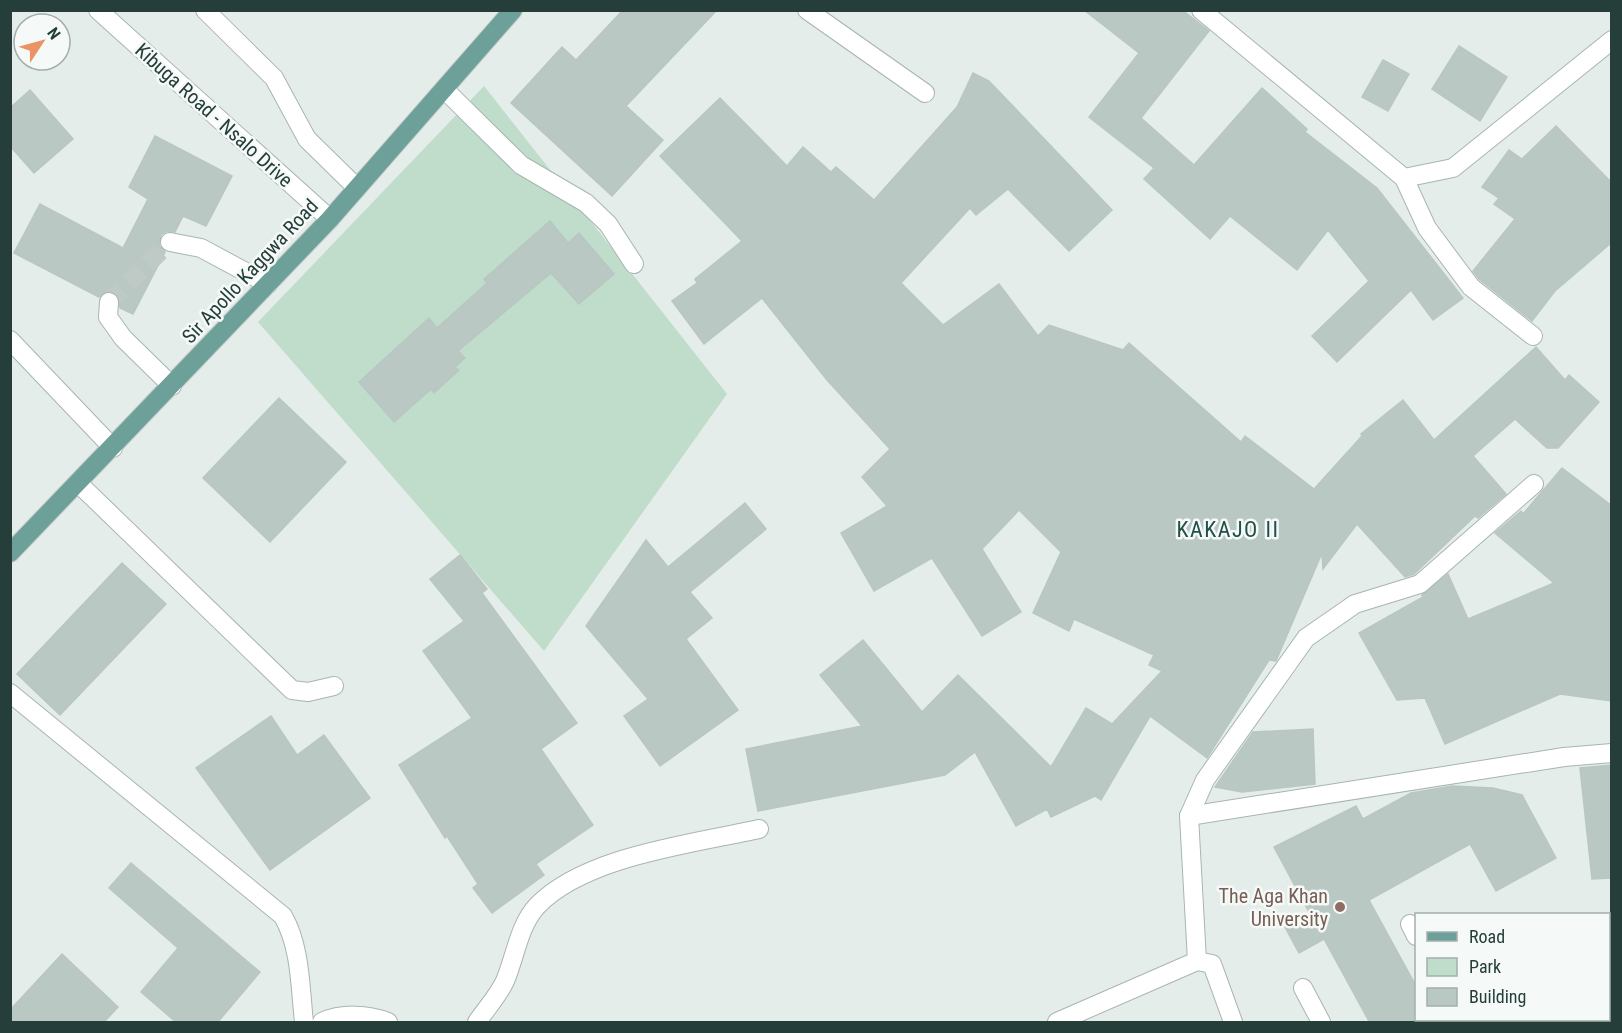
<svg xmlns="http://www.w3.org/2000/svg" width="1622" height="1033" font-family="'Roboto Condensed',sans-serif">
	<rect width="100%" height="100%" fill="#e5edea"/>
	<!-- green -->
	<polygon fill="#bfddca" points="484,86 727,394 544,651 258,322"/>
	<!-- building -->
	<g fill="#bac8c4" stroke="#b8c7c2" stroke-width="1.5">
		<polygon points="623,10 717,10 626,106 663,140 612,196 511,103 562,47 576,60"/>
		<polygon points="1084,10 1182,10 1209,31 1141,118 1194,165 1262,88 1307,129 1305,132 1377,188 1463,298 1433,320 1411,290 1337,362 1312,336 1369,281 1328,230 1297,270 1230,216 1210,239 1144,179 1154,168 1089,117 1139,53"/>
		<polygon points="1459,46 1507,77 1480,121 1432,89"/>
		<polygon points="1383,60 1409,74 1388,111 1362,97"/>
		<polygon points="973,73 989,81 1112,210 1069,251 1008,189 976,215 970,208 901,283 943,325 999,284 1038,336 1049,325 1123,350 1129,343 1241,442 1245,436 1314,489 1362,436 1361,434 1403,400 1434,440 1536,347 1565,380 1569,375 1599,402 1558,448 1547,448 1515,419 1473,456 1506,494 1478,518 1475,516 1414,574 1405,577 1357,524 1323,569 1322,553 1276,661 1269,660 1207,758 1150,716 1101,800 1095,796 1051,817 1047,809 1016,826 975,752 945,775 758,811 746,749 862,726 820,675 863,640 922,712 958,675 1051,767 1086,708 1112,724 1162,671 1149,665 1154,655 1074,619 1069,631 1033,613 1061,552 1019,510 982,549 1021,612 982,636 932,558 874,591 841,533 887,506 862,477 890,449 827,380 762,298 704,344 672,301 697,283 695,279 742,241 660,156 720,98 787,166 803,147 831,172 836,167 874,200 957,107"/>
		<polygon points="30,90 73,139 34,173 10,146 10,108"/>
		<polygon points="1556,126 1611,182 1611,243 1555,291 1532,321 1479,279 1473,271 1515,219 1494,204 1499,198 1482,187 1509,150 1522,159"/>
		<polygon points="155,136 232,176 206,226 183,216 175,232 167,231 161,235 159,245 165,252 133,314 120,308 119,298 115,292 105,292 99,297 14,253 40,204 123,248 148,199 129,187"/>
		<polygon points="550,221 568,243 579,233 614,274 579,304 551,273 458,351 465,358 455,367 459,370 434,393 431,389 394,422 359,382 429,318 437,328 487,283 484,279"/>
		<polygon points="279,398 346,462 270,542 203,478"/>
		<polygon points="1562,468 1611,505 1611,701 1560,694 1445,744 1425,698 1397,700 1359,633 1423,597 1422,595 1448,574 1468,619 1554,583 1495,533 1521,511 1523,514"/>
		<polygon points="745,503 766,529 690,592 712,618 686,639 738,710 660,766 624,716 648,699 586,626 646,540 668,567"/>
		<polygon points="460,555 487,589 482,593 577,723 541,749 593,825 536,864 544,875 492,913 473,888 478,884 447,836 445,838 399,765 472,718 423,651 464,621 430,579"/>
		<polygon points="122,563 166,604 60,715 17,674"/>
		<polygon points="271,716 297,755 324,735 370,798 270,870 196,768"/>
		<polygon points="1313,729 1315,784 1242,792 1215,787 1253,732"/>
		<polygon points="1611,765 1611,878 1592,879 1580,768"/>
		<polygon points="1452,786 1493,788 1522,795 1556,858 1496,891 1470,844 1369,900 1416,986 1416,1023 1370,1023 1324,939 1299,953 1285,927 1310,914 1274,847 1356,806 1363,819 1411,793"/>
		<polygon points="131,863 260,972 217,1023 177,1023 141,992 178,948 109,888"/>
		<polygon points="62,954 118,1007 103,1023 10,1023 10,1010"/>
	</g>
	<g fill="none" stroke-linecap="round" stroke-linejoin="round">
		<!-- minor-tunnel -->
		<polyline stroke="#bfcac7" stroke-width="18" stroke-dasharray="18 9" stroke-linecap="butt" points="109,302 170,242"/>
		<!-- minor casing -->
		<g stroke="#a8b5b2" stroke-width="20">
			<g id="minor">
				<polyline points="98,10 330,219"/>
				<polyline points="205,10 274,78 307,139 357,188"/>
				<polyline points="807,10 925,93"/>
				<polyline points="1201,10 1404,178 1427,228 1471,287 1533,336"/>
				<polyline points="444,89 521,165 586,203 608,224 634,264"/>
				<polyline points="1404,178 1453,168 1612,40"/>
				<polyline points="170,242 201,248 268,284"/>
				<polyline points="109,302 108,317 123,338 172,386"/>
				<polyline points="10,340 113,448"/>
				<polyline points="78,483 292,690 308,692 334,686"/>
				<path d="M10 693 283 916C301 948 300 987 304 1022"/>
				<polyline points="1189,816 1564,757 1612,753"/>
				<polyline points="1410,924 1416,936"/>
				<polyline points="1197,961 1189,816 1205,780 1306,638 1355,604 1420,584 1534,484"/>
				<polyline points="1303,988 1321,1022"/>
				<polyline points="1462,1020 1464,1022"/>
				<path d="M322 1022C341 1013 369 1014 388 1022"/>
				<path d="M477 1022C486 1009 498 996 505 981 515 958 519 925 537 906 585 856 692 844 759 829"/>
				<polyline points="1057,1022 1197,961 1212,964 1233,1022"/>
			</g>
		</g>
		<!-- major casing -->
		<g stroke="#c2c9c8" stroke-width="20">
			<polyline id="major" points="10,553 330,219 513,10"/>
		</g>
		<!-- minor -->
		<use href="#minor" stroke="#fff" stroke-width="18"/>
		<!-- major -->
		<use href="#major" stroke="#6ca098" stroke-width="18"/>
	</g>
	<!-- markers -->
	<circle fill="#8d6e63" stroke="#f5faf8" stroke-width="2" cx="1340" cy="907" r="6"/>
	<g text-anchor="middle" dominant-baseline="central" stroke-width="5" stroke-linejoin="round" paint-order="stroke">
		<!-- street labels -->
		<g font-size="20" fill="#253e3a" stroke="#f5faf8">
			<text transform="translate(214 115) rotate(42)">Kibuga Road - Nsalo Drive</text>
			<text transform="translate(250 271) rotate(-47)">Sir Apollo Kaggwa Road</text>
		</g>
		<!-- education labels -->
		<g font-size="20" fill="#785e54" stroke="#f5faf8" text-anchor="end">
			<text x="1328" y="896">The Aga Khan<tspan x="1328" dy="23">University</tspan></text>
		</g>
		<!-- quarter labels -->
		<g font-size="22" letter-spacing="1.5" fill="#225049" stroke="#f5faf8">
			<text x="1228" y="529">KAKAJO II</text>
		</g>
	</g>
	<!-- border -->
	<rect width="1622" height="1033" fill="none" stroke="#253e3a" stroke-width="24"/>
	<!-- legend -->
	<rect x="1415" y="913" width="195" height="108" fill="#f5faf8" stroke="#a2afac" stroke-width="1.5"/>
	<rect x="1427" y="932" width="30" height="9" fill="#6ca098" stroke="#a2afac" stroke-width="1.5"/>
	<text x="1469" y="943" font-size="18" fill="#253e3a">Road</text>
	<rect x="1427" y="958" width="30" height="18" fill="#bfddca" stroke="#a2afac" stroke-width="1.5"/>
	<text x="1469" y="973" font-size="18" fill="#253e3a">Park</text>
	<rect x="1427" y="988" width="30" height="18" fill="#bac8c4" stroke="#a2afac" stroke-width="1.5"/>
	<text x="1469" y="1003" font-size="18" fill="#253e3a">Building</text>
	<!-- north arrow -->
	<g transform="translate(42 42) rotate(54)"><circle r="28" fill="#f5faf8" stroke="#a2afac" stroke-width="1.5"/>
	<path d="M0-4.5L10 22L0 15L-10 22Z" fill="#ea9366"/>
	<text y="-9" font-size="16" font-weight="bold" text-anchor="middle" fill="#253e3a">N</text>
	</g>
</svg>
